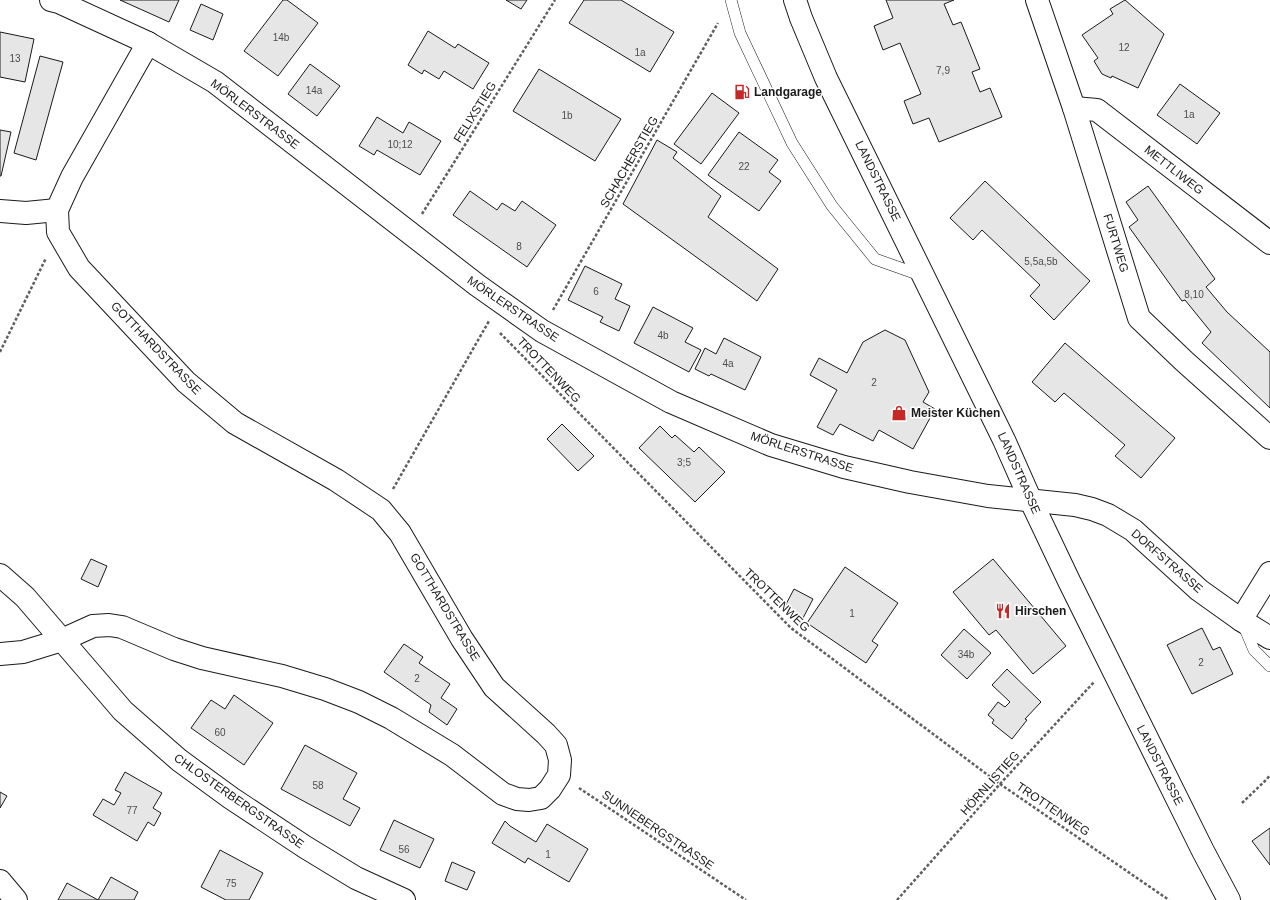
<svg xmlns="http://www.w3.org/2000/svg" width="1270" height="900" font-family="Arial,sans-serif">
	<rect width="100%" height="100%" fill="#fff"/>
	<!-- building -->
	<g fill="#e6e6e6" stroke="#1a1a1a">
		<polygon points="120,0 179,0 169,22"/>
		<polygon points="283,0 287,0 318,23 278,76 244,51"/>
		<polygon points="506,0 527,0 521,9"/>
		<polygon points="584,0 621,0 674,32 650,72 569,23"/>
		<polygon points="886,0 954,0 944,4 953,25 961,22 980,69 972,72 980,92 990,88 1002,117 939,142 929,118 913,124 904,101 921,94 900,43 883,50 874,26 893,18"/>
		<polygon points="1125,0 1164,34 1138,88 1112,76 1111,78 1102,74 1094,61 1098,58 1082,35 1113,14 1110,9"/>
		<polygon points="201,4 223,14 213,40 190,30"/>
		<polygon points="428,31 455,48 458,44 489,63 473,89 444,71 439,79 424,70 422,74 408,65"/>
		<polygon points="0,32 34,39 25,82 0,77"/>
		<polygon points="40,56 63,62 36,160 14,153"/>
		<polygon points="310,64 340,86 317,116 288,94"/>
		<polygon points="539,69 621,119 595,161 513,111"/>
		<polygon points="1180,84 1220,113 1197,144 1157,115"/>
		<polygon points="712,93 739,113 701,164 674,144"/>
		<polygon points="377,117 403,133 409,122 441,141 420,175 377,150 374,155 359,146"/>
		<polygon points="0,130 11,132 1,176 0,176"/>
		<polygon points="739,132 778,160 769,172 781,181 759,211 708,175"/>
		<polygon points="657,140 677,152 673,158 721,196 708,217 778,269 757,301 623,204"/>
		<polygon points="985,181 1090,281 1054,320 1030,296 1040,285 982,230 973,240 950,218"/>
		<polygon points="1148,186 1215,279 1206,287 1227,312 1270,352 1270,408 1202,343 1211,332 1185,300 1182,301 1129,227 1138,220 1126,202"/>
		<polygon points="470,191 497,210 502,203 515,211 522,201 556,225 527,267 453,215"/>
		<polygon points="585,266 622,284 615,299 630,306 619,331 600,322 603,317 568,300"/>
		<polygon points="653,307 693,328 685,342 701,350 689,372 634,343"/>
		<polygon points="885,330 905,340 929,392 923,402 935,409 913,449 879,430 873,441 840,424 833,435 817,427 837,390 810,375 819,358 847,373 863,342"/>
		<polygon points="724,338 761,357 745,390 711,374 709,376 695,369 705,348 716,354"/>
		<polygon points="1065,343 1175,438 1141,478 1115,456 1125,445 1064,393 1055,402 1032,382"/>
		<polygon points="562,424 594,456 578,471 547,439"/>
		<polygon points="660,426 672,438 675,435 694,452 699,447 725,472 695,502 639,448"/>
		<polygon points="91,559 107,566 98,587 81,579"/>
		<polygon points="993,559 1066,646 1033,674 996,630 989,635 953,592"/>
		<polygon points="845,567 898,603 872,641 878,645 866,663 807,623"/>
		<polygon points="794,589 813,599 803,618 784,608"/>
		<polygon points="1202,628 1213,650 1220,647 1233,674 1192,694 1167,645"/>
		<polygon points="964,629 991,653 967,679 941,655"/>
		<polygon points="404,644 423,657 419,663 450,684 441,698 457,709 447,725 429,712 431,705 384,672"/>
		<polygon points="1007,669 1041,702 1025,719 1027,720 1012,739 992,723 994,720 988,715 998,702 1005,707 1010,702 992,685"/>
		<polygon points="234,695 273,723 244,765 191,728 211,700 225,709"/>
		<polygon points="305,745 357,773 343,799 360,808 350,826 281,789"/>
		<polygon points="125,772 162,793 153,808 161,813 154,826 148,822 137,841 93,815 103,799 114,805 121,793 115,790"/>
		<polygon points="0,792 7,796 0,808"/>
		<polygon points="394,820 434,839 420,868 380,850"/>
		<polygon points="505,821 510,826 536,842 547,824 588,849 569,882 528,858 525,863 492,843"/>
		<polygon points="1270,828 1270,865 1252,841"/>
		<polygon points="220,850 263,873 249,900 226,900 201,887"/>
		<polygon points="452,862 475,872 467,890 445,881"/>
		<polygon points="111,877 138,892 134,900 58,900 67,883 98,900"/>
	</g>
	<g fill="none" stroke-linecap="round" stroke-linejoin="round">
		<!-- service casing -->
		<g stroke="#1a1a1a" stroke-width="12">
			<g id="service">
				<polyline points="731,0 740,33 792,143 832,206 875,259 923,276"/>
				<polyline points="1243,624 1254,650 1270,666"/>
			</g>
		</g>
		<!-- minor casing -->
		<g stroke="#1a1a1a" stroke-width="24">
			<g id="minor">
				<polyline points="51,0 59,2 148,43 215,82 477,285 542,331 671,402 771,445 844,467 910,482 988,496 1075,505 1092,509 1108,515 1133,530 1199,590 1241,620 1270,638"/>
				<polyline points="1037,0 1074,108 1139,318 1184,361 1270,438"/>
				<polyline points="1074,108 1097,110 1270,243"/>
				<polyline points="0,211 26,213 57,210"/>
				<polyline points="0,575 25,597 123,711 179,760 231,798 305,847 356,878 404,900"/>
				<polyline points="1241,620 1270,573"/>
				<polyline points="0,654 23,652 62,640 93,626 109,625 122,627 174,649 202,658 282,676 325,689 359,702 391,718 452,755 503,794 517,799 529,800 541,798 550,789 559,775 560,760 556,745 546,734 494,687 462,639 400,533 381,510 336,480 235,423 186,382 79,268 58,232 57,210 72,177 148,43"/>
				<polyline points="0,881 16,900"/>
			</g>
		</g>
		<!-- primary casing -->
		<g stroke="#1a1a1a" stroke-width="24">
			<polyline id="primary" points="795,0 801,18 826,78 1004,440 1031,501 1069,581 1203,851 1229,900"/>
		</g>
		<!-- path -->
		<g stroke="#5f5f5f" stroke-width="2.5" stroke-dasharray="3 2" stroke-linecap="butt">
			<polyline points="422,214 555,0"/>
			<polyline points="553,310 718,23"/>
			<polyline points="500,333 791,628 1000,784 1169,900"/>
			<polyline points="0,352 46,258"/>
			<polyline points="393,489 489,321"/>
			<polyline points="579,788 746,900"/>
			<polyline points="1242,803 1267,779 1270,775"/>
			<polyline points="897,900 1000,784 1094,682"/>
		</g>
		<!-- service -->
		<use href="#service" stroke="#fff" stroke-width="11"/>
		<!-- minor -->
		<use href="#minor" stroke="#fff" stroke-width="22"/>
		<!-- primary -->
		<use href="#primary" stroke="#fff" stroke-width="22"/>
	</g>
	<!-- icons -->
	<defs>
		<g id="fuel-bare" transform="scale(1.2)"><path d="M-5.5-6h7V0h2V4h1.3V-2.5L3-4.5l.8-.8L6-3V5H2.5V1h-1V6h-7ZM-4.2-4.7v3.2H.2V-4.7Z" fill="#c62828" stroke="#fff" stroke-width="2.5" paint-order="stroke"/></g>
		<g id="shop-bare" transform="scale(1.2)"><path d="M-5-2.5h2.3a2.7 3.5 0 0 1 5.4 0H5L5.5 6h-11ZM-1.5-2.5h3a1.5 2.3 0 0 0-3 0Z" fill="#c62828" stroke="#fff" stroke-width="2.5" paint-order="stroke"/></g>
		<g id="restaurant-bare" transform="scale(1.2)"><path d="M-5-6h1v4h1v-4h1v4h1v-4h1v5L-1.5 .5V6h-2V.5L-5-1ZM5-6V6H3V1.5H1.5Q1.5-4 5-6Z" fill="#c62828" stroke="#fff" stroke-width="2.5" paint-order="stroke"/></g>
	</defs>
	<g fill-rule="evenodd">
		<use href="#fuel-bare" x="742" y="92"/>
		<use href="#shop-bare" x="899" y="413"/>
		<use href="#restaurant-bare" x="1003" y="611"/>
	</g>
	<g text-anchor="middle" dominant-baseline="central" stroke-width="3" stroke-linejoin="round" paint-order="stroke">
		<!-- number labels -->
		<g font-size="10" fill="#4d4d4d">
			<text x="281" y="37">14b</text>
			<text x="1124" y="47">12</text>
			<text x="640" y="52">1a</text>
			<text x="15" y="58">13</text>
			<text x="943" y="70">7,9</text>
			<text x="314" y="90">14a</text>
			<text x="1189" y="114">1a</text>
			<text x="567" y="115">1b</text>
			<text x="400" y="144">10;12</text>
			<text x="744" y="166">22</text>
			<text x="519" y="246">8</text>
			<text x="1041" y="261">5,5a,5b</text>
			<text x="596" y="291">6</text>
			<text x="1194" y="294">8,10</text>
			<text x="663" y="335">4b</text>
			<text x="728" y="363">4a</text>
			<text x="874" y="382">2</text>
			<text x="684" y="462">3;5</text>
			<text x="852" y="613">1</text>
			<text x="966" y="654">34b</text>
			<text x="1201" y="662">2</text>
			<text x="417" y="678">2</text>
			<text x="220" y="732">60</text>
			<text x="318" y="785">58</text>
			<text x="132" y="810">77</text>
			<text x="404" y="849">56</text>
			<text x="548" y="854">1</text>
			<text x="231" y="883">75</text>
		</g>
		<!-- poi labels -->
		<g font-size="12" font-weight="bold" fill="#1a1a1a" stroke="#fff" text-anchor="start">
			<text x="754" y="92">Landgarage</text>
			<text x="911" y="413">Meister Küchen</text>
			<text x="1015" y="611">Hirschen</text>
		</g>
		<!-- street labels -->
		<g font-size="12" fill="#1a1a1a" stroke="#fff">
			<text transform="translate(475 112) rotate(-58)">FELIXSTIEG</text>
			<text transform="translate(255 114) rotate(37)">MÖRLERSTRASSE</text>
			<text transform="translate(629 162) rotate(-60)">SCHACHERSTIEG</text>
			<text transform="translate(1174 170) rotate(38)">METTLIWEG</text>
			<text transform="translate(878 181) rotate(64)">LANDSTRASSE</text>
			<text transform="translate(1116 243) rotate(73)">FURTWEG</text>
			<text transform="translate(513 309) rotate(34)">MÖRLERSTRASSE</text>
			<text transform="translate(156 348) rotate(46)">GOTTHARDSTRASSE</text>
			<text transform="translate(549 370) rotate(46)">TROTTENWEG</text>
			<text transform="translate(802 452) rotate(18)">MÖRLERSTRASSE</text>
			<text transform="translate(1019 473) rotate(66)">LANDSTRASSE</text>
			<text transform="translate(1167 561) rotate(41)">DORFSTRASSE</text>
			<text transform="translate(777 600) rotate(44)">TROTTENWEG</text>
			<text transform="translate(445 607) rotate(59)">GOTTHARDSTRASSE</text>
			<text transform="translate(1160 765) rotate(63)">LANDSTRASSE</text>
			<text transform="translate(990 783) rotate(-48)">HÖRNLISTIEG</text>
			<text transform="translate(239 801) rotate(35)">CHLOSTERBERGSTRASSE</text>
			<text transform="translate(1053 809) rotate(34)">TROTTENWEG</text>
			<text transform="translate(658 830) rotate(34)">SUNNEBERGSTRASSE</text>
		</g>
	</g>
</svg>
